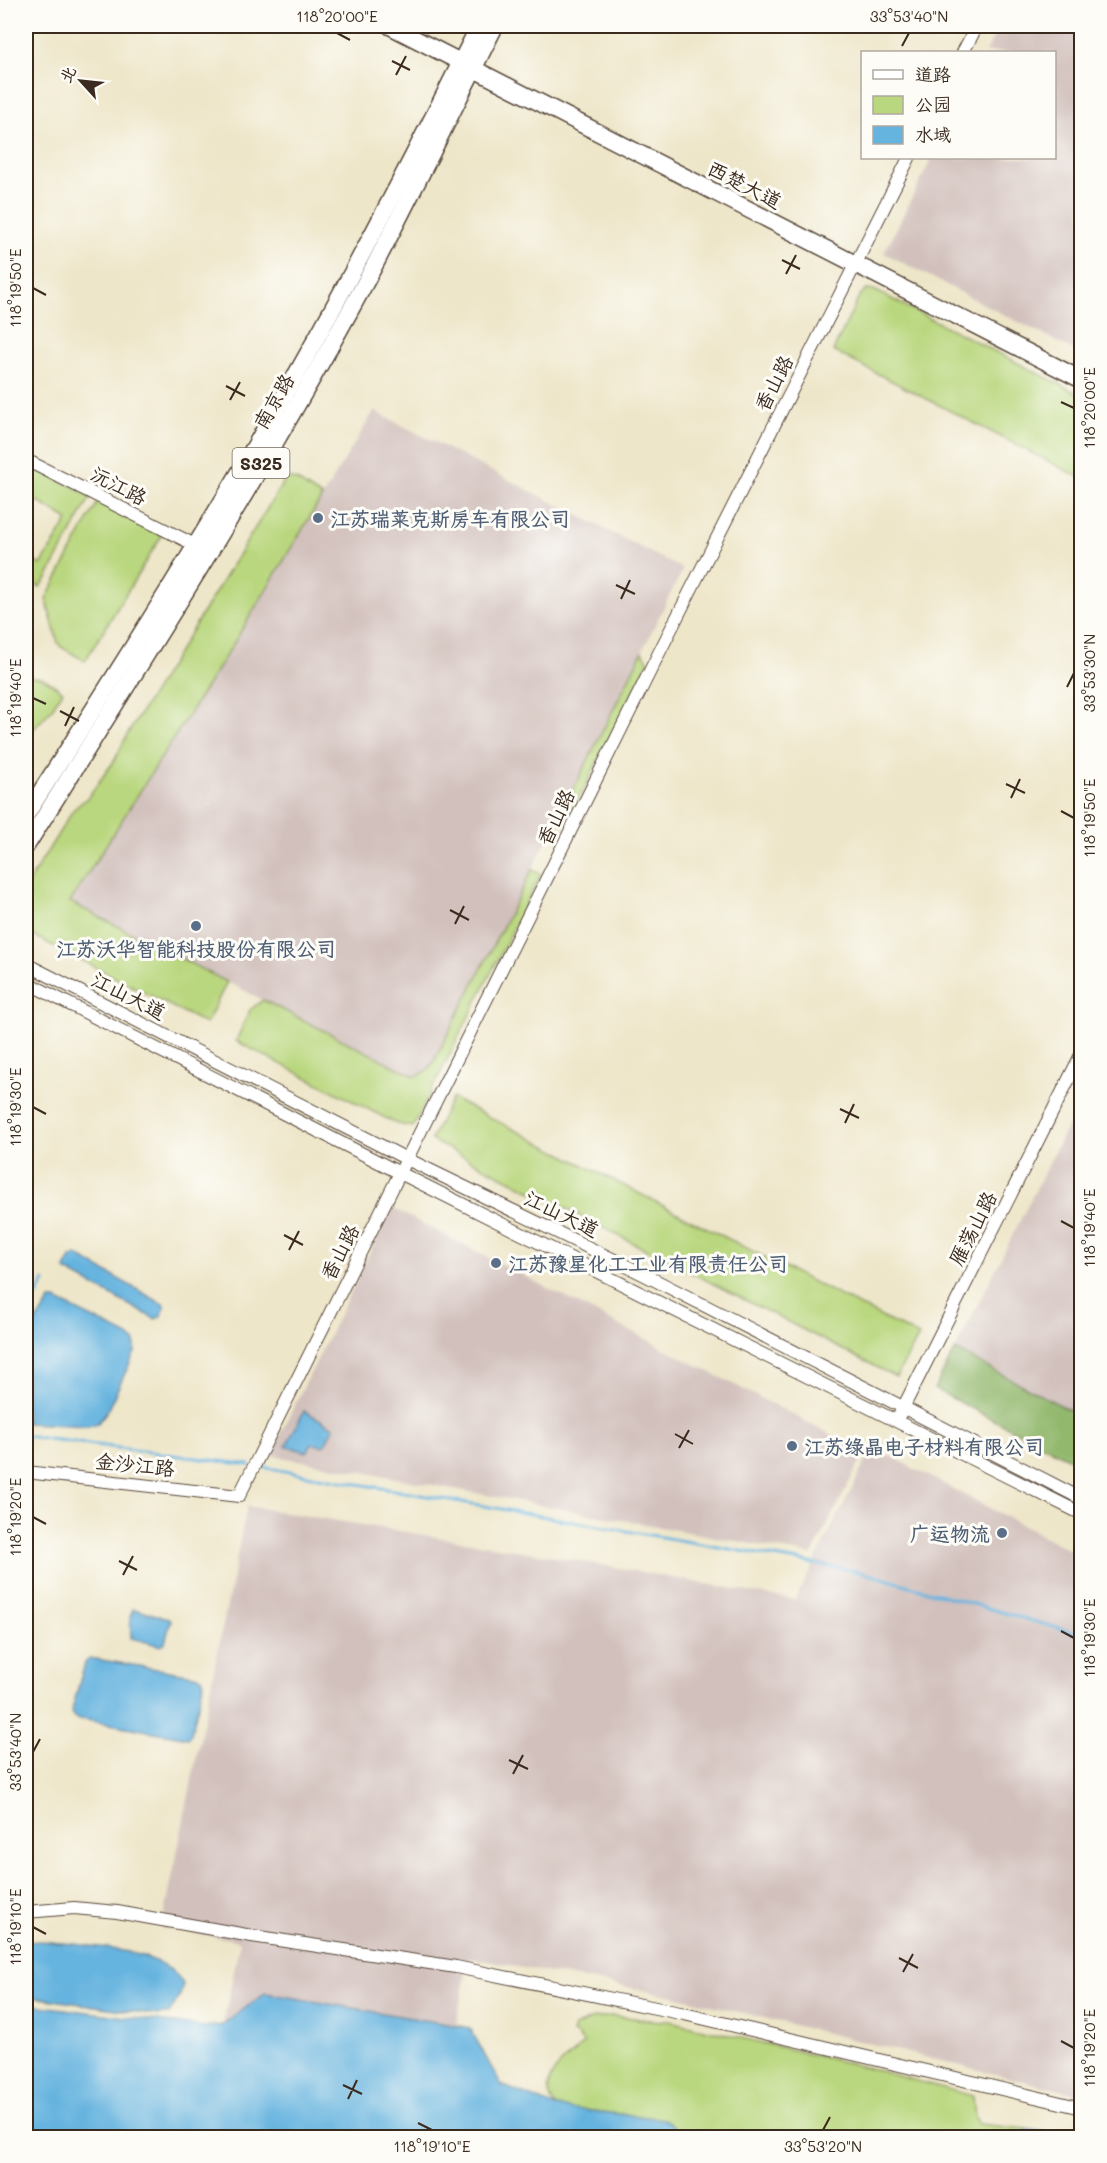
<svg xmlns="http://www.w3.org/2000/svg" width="1107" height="2163" font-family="Mali,'LXGW WenKai TC',sans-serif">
	<rect width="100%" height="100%" fill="#fdfcf7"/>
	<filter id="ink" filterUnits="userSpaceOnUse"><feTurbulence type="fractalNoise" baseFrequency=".0167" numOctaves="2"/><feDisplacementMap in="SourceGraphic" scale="12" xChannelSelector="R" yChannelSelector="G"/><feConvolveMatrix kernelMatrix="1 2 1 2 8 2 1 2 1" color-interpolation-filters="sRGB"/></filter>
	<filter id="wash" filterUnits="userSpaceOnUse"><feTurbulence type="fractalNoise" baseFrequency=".008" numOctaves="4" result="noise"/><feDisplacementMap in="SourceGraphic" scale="24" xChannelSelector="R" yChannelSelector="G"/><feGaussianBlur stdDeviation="1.35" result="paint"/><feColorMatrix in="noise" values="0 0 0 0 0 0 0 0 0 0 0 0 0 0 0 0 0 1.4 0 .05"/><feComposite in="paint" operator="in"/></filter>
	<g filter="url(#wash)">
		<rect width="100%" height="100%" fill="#eee6c9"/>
		<!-- industrial -->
		<g fill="#d1c0bc">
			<polygon points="999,26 1081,26 1081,354 884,253 932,158 1054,158 1054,52 986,52"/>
			<polygon points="374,411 683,569 567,801 434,1061 429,1069 422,1075 414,1077 70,902 232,646"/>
			<polygon points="1081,1099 1081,1416 955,1350"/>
			<polygon points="392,1208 865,1452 812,1555 270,1455"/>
			<polygon points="873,1447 1081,1556 1081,2095 674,1996 469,1958 456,2025 265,1994 223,2025 240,1941 162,1928 247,1506 546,1555 795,1600"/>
		</g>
		<!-- green -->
		<g fill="#b9d77e" stroke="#7a804e" stroke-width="1.5">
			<polygon points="866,290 874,290 1081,395 1081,478 833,351 860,295"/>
			<polygon points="26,463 91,496 47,578 40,587 26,579 26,557 41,565 68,520 26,494"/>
			<polygon points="286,478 296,480 322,497 232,646 70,902 227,982 206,1024 26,932 26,886 73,810 88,797 114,761 127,735"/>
			<polygon points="99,500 162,535 85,661 61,647 58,643 46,599"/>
			<polygon points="642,652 649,661 566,824 556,824"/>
			<polygon points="26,676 43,678 63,691 51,710 26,737"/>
			<path d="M532 870 541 874 413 1127 397 1124 236 1041 250 1010 263 1000 414 1076C425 1074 428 1070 434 1061Z"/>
			<polygon points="452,1098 919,1336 896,1377 431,1140"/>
			<path d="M610 2016C630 2016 649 2022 669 2021L869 2068 973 2096 975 2117 979 2124 1027 2129 1024 2133 1027 2137H686L663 2119 556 2107C534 2080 565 2060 584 2044L577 2035 572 2033 574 2027 593 2019Z"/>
		</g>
		<!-- forest -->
		<polygon fill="#92b86d" stroke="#667146" stroke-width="1.5" points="955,1350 1081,1416 1081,1465 934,1389"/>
		<!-- water -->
		<g fill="#65b3df" stroke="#506e7e" stroke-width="1.5">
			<polygon points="76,1255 163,1304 165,1308 160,1317 155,1319 66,1271 65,1269 71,1258"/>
			<polygon points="50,1300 56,1300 129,1336 135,1342 135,1352 107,1411 97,1424 87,1426 26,1423 26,1337"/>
			<polygon points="304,1411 334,1427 324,1446 312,1444 307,1452 286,1446"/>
			<polygon points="133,1609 169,1618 171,1620 165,1643 161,1646 131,1638 130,1617"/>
			<polygon points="89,1658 200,1676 203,1679 203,1685 191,1734 188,1738 75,1718 71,1713 85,1663"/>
			<path d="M42 1941C80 1946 162 1946 183 1984L181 1993 169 2014 157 2015 26 1996V1942Z"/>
			<polygon points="265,1993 470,2028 501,2085 556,2107 664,2119 686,2137 26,2137 26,2004 204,2027 223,2025"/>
			<polygon points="1027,2129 1072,2137 1027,2137 1024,2133"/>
		</g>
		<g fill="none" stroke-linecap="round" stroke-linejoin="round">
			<!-- stream -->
			<g stroke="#65b3df" stroke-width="3">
				<polyline points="26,1314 45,1281"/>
				<polyline points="26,1436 250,1465"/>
				<polyline points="256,1466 861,1572 1082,1635"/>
			</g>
		</g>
	</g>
	<g filter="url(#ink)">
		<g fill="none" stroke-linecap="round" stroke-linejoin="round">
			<!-- minor casing -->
			<g stroke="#564638" stroke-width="14">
				<g id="minor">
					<polyline points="963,52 977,26"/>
					<polyline points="26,460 195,545"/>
					<polyline points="26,964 407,1159 645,1275 1082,1499"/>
					<polyline points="26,982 400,1173 1082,1514"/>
					<polyline points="900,1414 1082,1053"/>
					<polyline points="26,1472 239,1496 659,653 909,158"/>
					<polyline points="26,1912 74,1908 117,1912 252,1936 456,1967 680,2013 1082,2108"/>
				</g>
			</g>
			<!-- major casing -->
			<g stroke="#564638" stroke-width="19">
				<g id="major">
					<polyline points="390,26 1082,380"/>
					<path d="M26 815C121 667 215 519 301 366 364 254 422 140 479 26"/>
					<path d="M26 846C145 657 266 468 371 272 414 190 454 107 495 26"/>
				</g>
			</g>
			<!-- minor -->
			<use href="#minor" stroke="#fff" stroke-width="12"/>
			<!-- major -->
			<use href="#major" stroke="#fff" stroke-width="16"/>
		</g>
	</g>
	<!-- ticks -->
	<path fill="none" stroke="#3b2a1e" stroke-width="2" d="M337 33 350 40M902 46 909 33M392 61 410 70M396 75 406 56M782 260 800 269M786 274 796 255M33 288 46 295M226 386 245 396M230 400 240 382M1061 402 1074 408M616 585 635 594M621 599 630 580M1067 687 1074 673M33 698 46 704M60 711 79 721M65 726 74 707M1006 784 1025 793M1011 798 1020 779M1061 811 1074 818M450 910 469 920M455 924 464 906M33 1107 46 1114M840 1109 859 1118M845 1123 854 1104M1061 1221 1074 1228M284 1235 303 1245M289 1250 299 1231M675 1434 693 1444M679 1448 689 1430M33 1517 46 1524M119 1561 137 1570M123 1575 133 1556M1061 1631 1074 1638M33 1752 40 1739M509 1760 528 1769M513 1774 523 1755M33 1927 46 1934M899 1958 918 1968M903 1972 913 1954M1061 2041 1074 2048M343 2085 362 2094M348 2099 357 2080M418 2123 432 2130M823 2130 830 2117"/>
	<!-- markers -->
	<g fill="#5c6f8a" stroke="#fdfcf7" stroke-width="2">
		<circle cx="318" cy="518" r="6"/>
		<circle cx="196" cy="926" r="6"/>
		<circle cx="496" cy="1263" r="6"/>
		<circle cx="792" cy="1446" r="6"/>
		<circle cx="1002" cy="1533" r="6"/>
	</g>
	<g text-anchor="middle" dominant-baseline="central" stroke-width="6" stroke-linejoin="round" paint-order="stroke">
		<!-- shield labels -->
		<rect fill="#fdfcf7" stroke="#75695f" stroke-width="1.5" x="232.5" y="448" width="57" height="30" rx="4.5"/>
		<g font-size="18" font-weight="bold" fill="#3b2a1e">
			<text x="261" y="463">S325</text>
		</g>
		<!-- street labels -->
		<g font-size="20" fill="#3b2a1e" stroke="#fdfcf7">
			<text transform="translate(745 184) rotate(27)">西楚大道</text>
			<text transform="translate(773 383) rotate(-63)">香山路</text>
			<text transform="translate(273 401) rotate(-60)">南京路</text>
			<text transform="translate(119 485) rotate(27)">沅江路</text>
			<text transform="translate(555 817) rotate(-64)">香山路</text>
			<text transform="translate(129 995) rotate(27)">江山大道</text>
			<text transform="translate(562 1213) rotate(26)">江山大道</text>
			<text transform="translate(972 1228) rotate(-63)">雁荡山路</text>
			<text transform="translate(339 1252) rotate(-63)">香山路</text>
			<text transform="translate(135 1464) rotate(6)">金沙江路</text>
		</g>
		<!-- service labels -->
		<g font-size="20" font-weight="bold" fill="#4e5e75" stroke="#fdfcf7" text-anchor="start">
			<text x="330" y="518">江苏瑞莱克斯房车有限公司</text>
			<text x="196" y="948" text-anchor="middle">江苏沃华智能科技股份有限公司</text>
			<text x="508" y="1263">江苏豫星化工工业有限责任公司</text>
			<text x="804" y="1446">江苏绿晶电子材料有限公司</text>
			<text x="990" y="1533" text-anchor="end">广运物流</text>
		</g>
	</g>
	<!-- margin -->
	<rect width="1107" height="2163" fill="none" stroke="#fdfcf7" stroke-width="66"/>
	<!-- legend -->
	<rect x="861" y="51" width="195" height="108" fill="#fdfcf7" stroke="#afa8a0" stroke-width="1.5"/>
	<rect x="873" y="70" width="30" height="9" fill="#ffffff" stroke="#afa8a0" stroke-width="1.5"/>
	<text x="915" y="81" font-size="18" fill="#3b2a1e">道路</text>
	<rect x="873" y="96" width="30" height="18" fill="#b9d77e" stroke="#afa8a0" stroke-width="1.5"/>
	<text x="915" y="111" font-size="18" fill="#3b2a1e">公园</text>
	<rect x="873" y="126" width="30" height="18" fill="#65b3df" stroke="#afa8a0" stroke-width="1.5"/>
	<text x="915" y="141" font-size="18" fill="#3b2a1e">水域</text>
	<!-- north arrow -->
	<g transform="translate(81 81) rotate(297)" stroke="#fdfcf7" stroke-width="4.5" paint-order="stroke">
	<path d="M0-4.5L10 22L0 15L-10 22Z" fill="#3b2a1e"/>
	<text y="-9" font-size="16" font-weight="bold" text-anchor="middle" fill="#3b2a1e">北</text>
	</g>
	<rect x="33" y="33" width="1041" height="2097" fill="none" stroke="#3b2a1e" stroke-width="2"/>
	<g font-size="15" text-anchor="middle" fill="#3b2a1e">
		<text x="337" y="22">118°20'00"E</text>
		<text x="909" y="22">33°53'40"N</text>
		<text transform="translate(16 288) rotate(-90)" y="5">118°19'50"E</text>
		<text transform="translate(1090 408) rotate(-90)" y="5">118°20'00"E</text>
		<text transform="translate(1090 673) rotate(-90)" y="5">33°53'30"N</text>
		<text transform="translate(16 698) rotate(-90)" y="5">118°19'40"E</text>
		<text transform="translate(1090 818) rotate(-90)" y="5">118°19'50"E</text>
		<text transform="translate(16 1107) rotate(-90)" y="5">118°19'30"E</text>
		<text transform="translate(1090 1228) rotate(-90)" y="5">118°19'40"E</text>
		<text transform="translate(16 1517) rotate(-90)" y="5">118°19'20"E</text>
		<text transform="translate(1090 1638) rotate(-90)" y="5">118°19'30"E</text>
		<text transform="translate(16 1752) rotate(-90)" y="5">33°53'40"N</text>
		<text transform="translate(16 1927) rotate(-90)" y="5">118°19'10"E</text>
		<text transform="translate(1090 2048) rotate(-90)" y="5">118°19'20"E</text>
		<text x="432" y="2152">118°19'10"E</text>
		<text x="823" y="2152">33°53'20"N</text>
	</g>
</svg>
